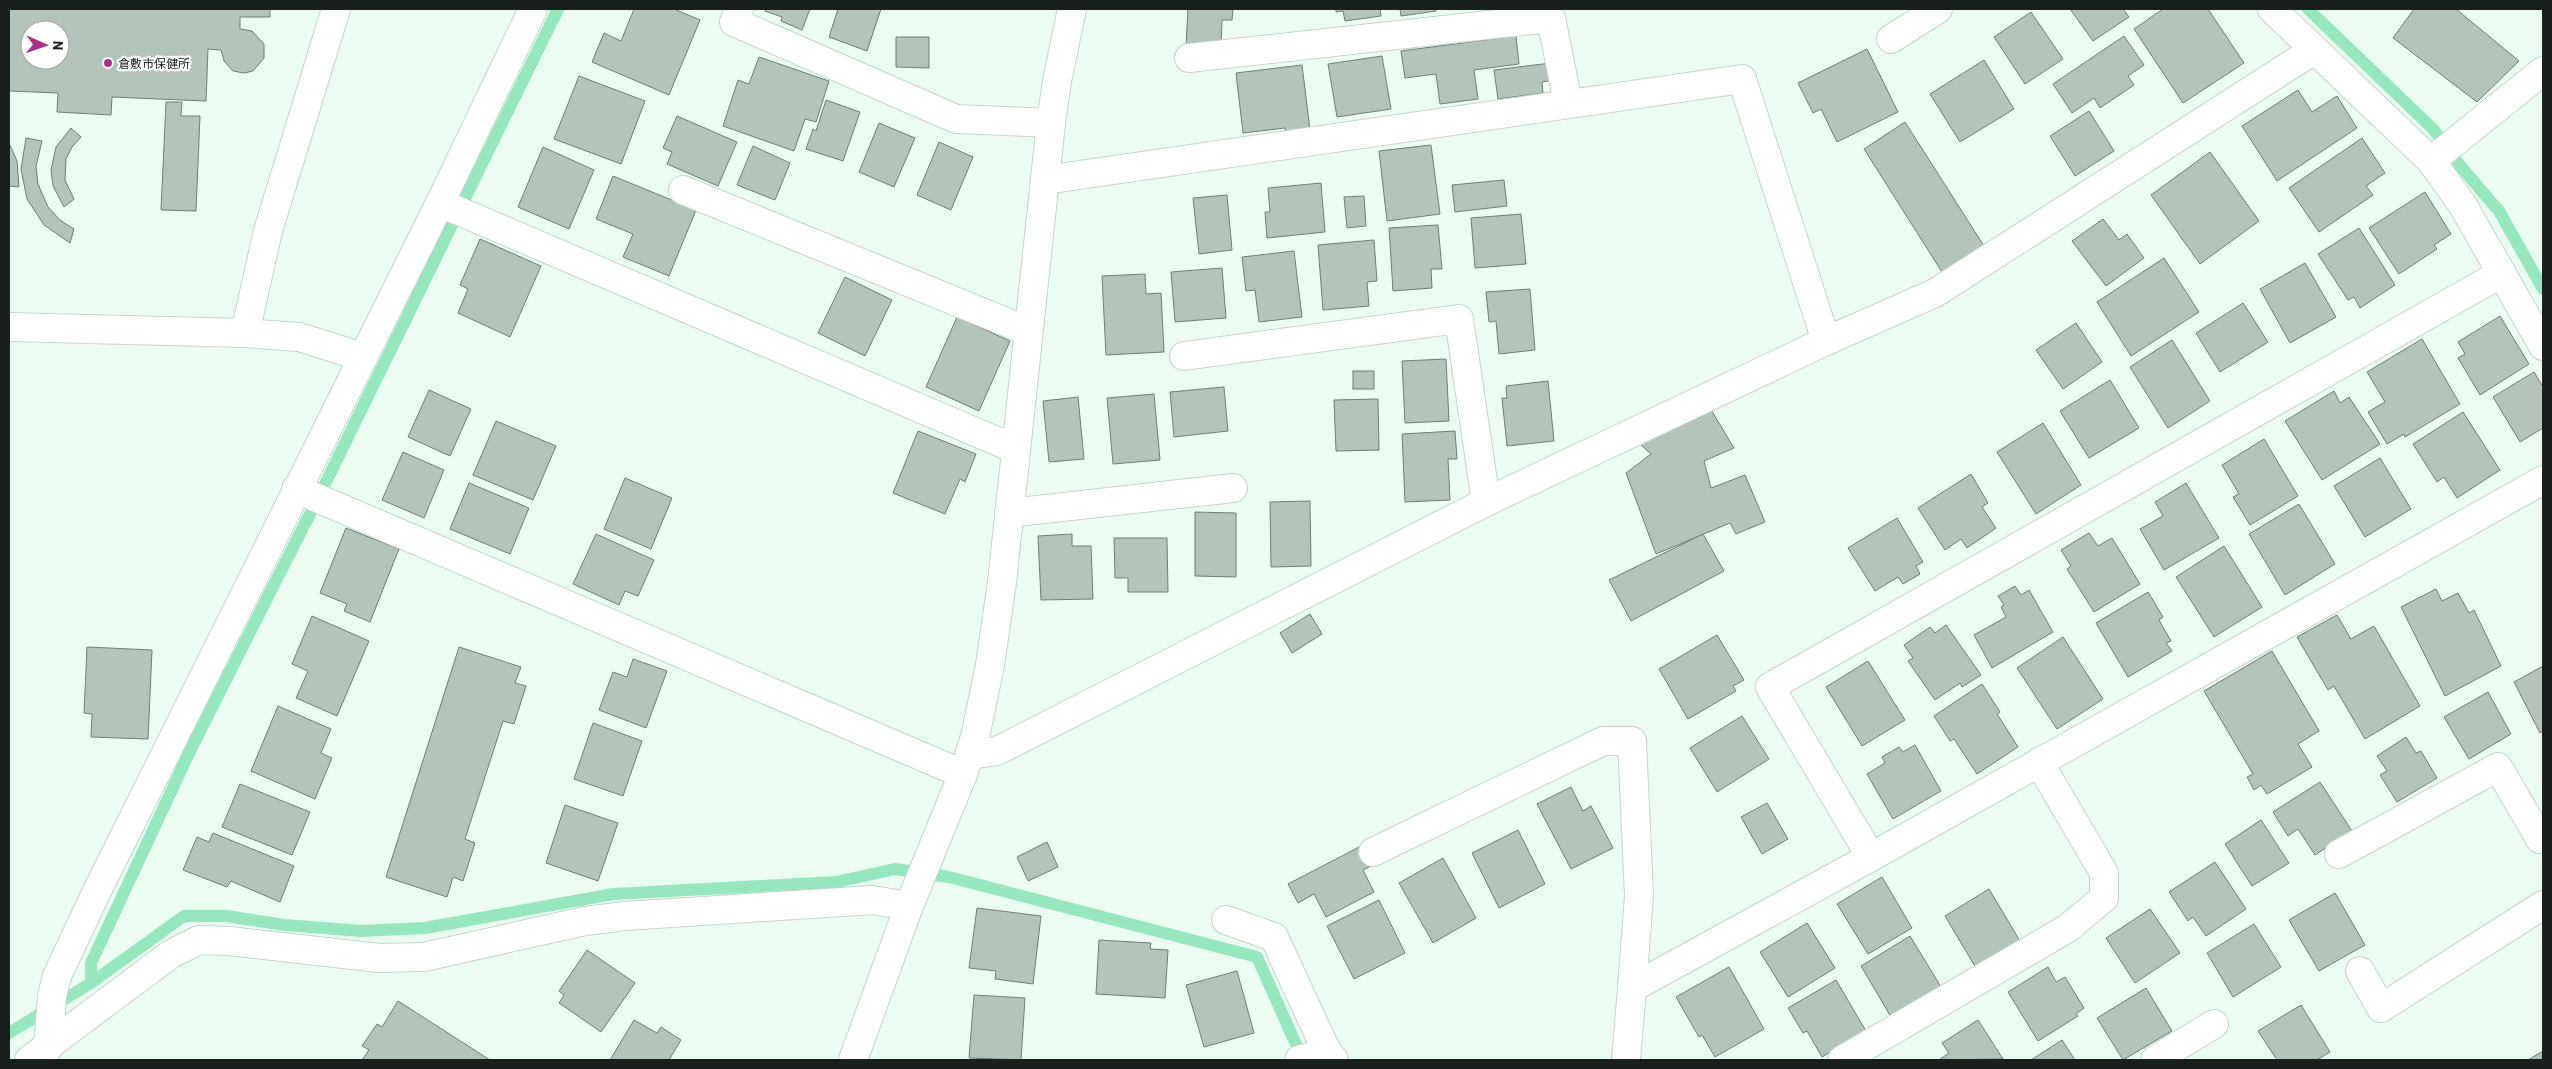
<svg xmlns="http://www.w3.org/2000/svg" width="2552" height="1069" font-family="Barlow,'Noto Sans JP',sans-serif">
	<rect width="100%" height="100%" fill="#ebfdf3"/>
	<g fill="none" stroke-linecap="round" stroke-linejoin="round">
		<!-- stream -->
		<g stroke="#96e6bf" stroke-width="12">
			<polyline points="2308,9 2433,129 2462,168 2499,211 2543,289"/>
			<polyline points="91,983 91,963 191,749 325,484 558,9"/>
			<polyline points="9,1033 91,983 184,916 226,916 285,925 361,931 425,928 613,894 836,882 895,869 949,877 1257,957 1303,1060"/>
		</g>
	</g>
	<!-- building -->
	<g fill="#b3c4bb" stroke="#6e7d75" fill-rule="evenodd">
		<path d="M9 9H270V17H240V29L252 31 264 44V58L253 71 244 73 233 71 224 61 221 50 208 49 206 101 112 97 111 115 57 112 58 93 9 91ZM30 30H60V60H30Z"/>
		<polygon points="634,9 674,9 700,20 669,95 592,62 604,33 621,41"/>
		<polygon points="766,9 810,9 802,30 781,21 782,17 765,11"/>
		<polygon points="838,9 881,9 867,51 829,37"/>
		<polygon points="1188,9 1233,9 1232,20 1222,20 1221,47 1186,46"/>
		<polygon points="1336,9 1380,9 1381,16 1345,21 1343,11 1336,12"/>
		<polygon points="1400,9 1436,9 1436,11 1401,16"/>
		<polygon points="2070,9 2123,9 2129,17 2093,41"/>
		<polygon points="2163,9 2208,9 2244,63 2183,103 2134,29"/>
		<polygon points="2414,9 2456,9 2519,61 2477,102 2393,38"/>
		<polygon points="2031,12 2063,59 2025,84 1994,37"/>
		<polygon points="1516,36 1519,64 1474,70 1478,99 1440,104 1436,74 1405,78 1401,51"/>
		<polygon points="2124,36 2144,65 2128,76 2134,85 2100,108 2094,98 2072,113 2053,84"/>
		<polygon points="896,37 929,37 929,68 896,67"/>
		<polygon points="1867,49 1898,112 1837,142 1821,109 1813,113 1798,83"/>
		<polygon points="1382,56 1391,109 1337,117 1328,64"/>
		<polygon points="759,57 829,81 816,122 805,119 794,151 723,126 738,80 749,84"/>
		<polygon points="1984,60 2014,109 1960,142 1930,94"/>
		<polygon points="1551,63 1553,80 1542,82 1543,93 1498,99 1494,70"/>
		<polygon points="1302,65 1311,138 1287,140 1285,128 1243,133 1236,73"/>
		<polygon points="579,76 645,101 621,164 554,139"/>
		<polygon points="2298,90 2312,112 2337,96 2357,128 2277,181 2242,126"/>
		<polygon points="826,100 860,112 843,161 806,149 813,129 816,131"/>
		<polygon points="166,102 182,102 181,116 200,116 196,211 161,210"/>
		<polygon points="2089,111 2114,151 2075,176 2050,136"/>
		<polygon points="677,116 737,142 718,186 667,164 672,152 663,148"/>
		<polygon points="1905,122 1984,246 1942,272 1864,149"/>
		<polygon points="879,123 915,138 894,187 859,172"/>
		<polygon points="71,128 81,137 72,147 66,159 65,180 74,199 64,207 53,186 51,170 56,147"/>
		<polygon points="26,138 42,141 36,166 38,184 48,207 60,220 74,229 70,243 44,225 27,199 21,169"/>
		<polygon points="2362,138 2385,173 2366,186 2373,195 2319,232 2289,188"/>
		<polygon points="939,142 973,157 951,210 917,195"/>
		<polygon points="9,143 17,161 19,187 9,186"/>
		<polygon points="1431,145 1440,214 1387,221 1379,151"/>
		<polygon points="753,146 790,163 775,200 737,185"/>
		<polygon points="543,147 594,170 569,229 518,207"/>
		<polygon points="2210,152 2259,221 2200,264 2151,195"/>
		<polygon points="613,176 696,210 669,276 623,257 633,234 596,219"/>
		<polygon points="1504,180 1507,206 1455,212 1452,185"/>
		<polygon points="1321,183 1325,232 1267,238 1265,212 1270,212 1268,188"/>
		<polygon points="2425,192 2451,234 2434,245 2437,249 2399,274 2369,228"/>
		<polygon points="1227,195 1232,250 1199,254 1193,198"/>
		<polygon points="1364,196 1366,226 1347,228 1344,197"/>
		<polygon points="1521,214 1526,264 1475,268 1471,218"/>
		<polygon points="2103,219 2119,240 2127,234 2144,258 2106,286 2072,241"/>
		<polygon points="1438,225 1442,269 1431,269 1432,288 1393,291 1389,228"/>
		<polygon points="2359,228 2395,285 2360,308 2354,297 2348,300 2318,254"/>
		<polygon points="480,239 541,266 510,337 458,313 468,289 460,285"/>
		<polygon points="1374,240 1377,281 1367,282 1369,306 1323,310 1318,245"/>
		<polygon points="1294,251 1302,317 1259,322 1255,290 1246,291 1242,257"/>
		<polygon points="2164,258 2199,312 2131,356 2097,302"/>
		<polygon points="2305,263 2336,317 2290,343 2260,289"/>
		<polygon points="1222,268 1226,318 1175,322 1171,272"/>
		<polygon points="1145,274 1146,294 1161,293 1164,352 1106,355 1102,276"/>
		<polygon points="845,277 892,300 865,356 818,333"/>
		<polygon points="1530,289 1535,350 1499,354 1496,321 1489,322 1486,292"/>
		<polygon points="2243,303 2268,342 2220,372 2196,333"/>
		<polygon points="2500,316 2529,364 2480,395 2458,358 2465,354 2458,342"/>
		<polygon points="957,317 1010,341 979,411 926,387"/>
		<polygon points="2076,323 2102,362 2063,389 2036,350"/>
		<polygon points="2422,339 2460,404 2405,437 2404,434 2387,444 2368,412 2385,402 2367,372"/>
		<polygon points="2172,340 2210,401 2168,428 2130,367"/>
		<polygon points="1446,359 1449,421 1405,423 1402,361"/>
		<rect x="1353" y="371" width="21" height="18"/>
		<polygon points="2534,372 2543,387 2543,428 2520,442 2493,397"/>
		<polygon points="2110,380 2139,428 2089,458 2060,411"/>
		<polygon points="1548,381 1554,441 1507,446 1502,398 1507,398 1506,386"/>
		<polygon points="1224,387 1228,431 1174,437 1170,392"/>
		<polygon points="429,390 471,409 450,456 408,437"/>
		<polygon points="2334,391 2340,403 2349,397 2380,444 2322,480 2285,421"/>
		<polygon points="1154,394 1160,460 1113,464 1107,398"/>
		<polygon points="1078,397 1084,459 1049,462 1043,401"/>
		<polygon points="1378,399 1379,450 1336,451 1334,400"/>
		<polygon points="1710,408 1734,448 1704,461 1711,488 1745,475 1765,522 1736,534 1730,523 1656,554 1626,473 1651,454 1640,444"/>
		<polygon points="2463,412 2500,470 2457,498 2444,477 2437,482 2413,444"/>
		<polygon points="496,421 556,446 533,500 473,475"/>
		<polygon points="2043,423 2081,485 2036,514 1997,452"/>
		<polygon points="918,431 976,454 965,482 960,479 945,514 893,493"/>
		<polygon points="1455,431 1457,459 1448,459 1450,500 1405,502 1402,434"/>
		<polygon points="2264,439 2298,496 2250,525 2233,497 2239,494 2222,465"/>
		<polygon points="403,452 444,470 424,518 382,500"/>
		<polygon points="2380,458 2411,509 2365,537 2334,486"/>
		<polygon points="1971,474 1988,503 1982,507 1996,528 1967,548 1961,539 1945,550 1918,508"/>
		<polygon points="625,478 672,498 651,549 604,529"/>
		<polygon points="469,483 529,508 510,554 450,529"/>
		<polygon points="2186,483 2219,538 2164,570 2140,529 2163,516 2155,502"/>
		<polygon points="1310,501 1311,566 1271,567 1270,502"/>
		<polygon points="2299,504 2335,564 2285,595 2249,534"/>
		<polygon points="1195,512 1236,513 1236,577 1195,576"/>
		<polygon points="1897,518 1923,562 1916,566 1920,574 1903,584 1898,577 1875,591 1848,548"/>
		<polygon points="346,528 399,549 370,622 344,611 347,604 320,593"/>
		<polygon points="2089,533 2098,546 2112,538 2140,584 2094,612 2067,569 2071,566 2061,550"/>
		<polygon points="596,534 654,560 638,596 625,591 619,605 573,584"/>
		<polygon points="1072,534 1072,546 1091,546 1093,599 1041,600 1038,536"/>
		<polygon points="1703,534 1724,571 1631,621 1609,580"/>
		<polygon points="1114,538 1167,538 1168,592 1128,592 1128,578 1115,578"/>
		<polygon points="2224,546 2262,607 2214,637 2176,577"/>
		<polygon points="2015,586 2021,595 2029,590 2053,632 1992,668 1974,635 2006,617 2001,607 2004,605 1998,596"/>
		<polygon points="2436,589 2442,601 2458,593 2469,613 2474,610 2501,666 2445,696 2401,607"/>
		<polygon points="2148,592 2163,617 2159,620 2171,641 2166,643 2172,651 2128,677 2096,623"/>
		<polygon points="1310,614 1322,634 1292,653 1280,633"/>
		<polygon points="2337,615 2351,639 2374,626 2420,706 2365,739 2334,686 2328,690 2297,637"/>
		<polygon points="312,616 369,641 337,716 296,698 308,671 292,664"/>
		<polygon points="1946,625 1981,675 1962,687 1960,683 1935,700 1908,661 1913,658 1904,645 1930,627 1935,633"/>
		<polygon points="1717,635 1744,680 1733,686 1736,691 1688,719 1659,669"/>
		<polygon points="2063,637 2103,699 2057,729 2017,668"/>
		<polygon points="87,647 152,650 148,739 91,737 92,714 84,713"/>
		<polygon points="459,647 521,667 515,683 526,686 514,724 503,721 465,839 475,843 463,881 453,877 447,897 386,877"/>
		<polygon points="2272,651 2319,731 2298,744 2312,767 2267,794 2261,785 2254,790 2247,777 2253,774 2204,691"/>
		<polygon points="633,659 667,671 646,728 599,710 613,672 627,677"/>
		<polygon points="1868,661 1905,720 1862,746 1826,687"/>
		<polygon points="2543,666 2543,731 2540,733 2514,682"/>
		<polygon points="1982,684 2000,712 1997,714 2018,747 1977,774 1954,739 1950,741 1934,716"/>
		<polygon points="2488,692 2511,734 2469,759 2444,717"/>
		<polygon points="278,706 331,729 321,753 332,758 315,799 251,771"/>
		<polygon points="1742,716 1769,759 1717,792 1690,748"/>
		<polygon points="593,723 642,741 623,796 574,779"/>
		<polygon points="2406,737 2416,753 2421,751 2437,778 2397,802 2380,775 2387,771 2377,756"/>
		<polygon points="1915,745 1941,791 1893,819 1867,774 1885,763 1882,757 1899,747 1903,752"/>
		<polygon points="2320,782 2352,831 2315,855 2298,829 2288,836 2273,812"/>
		<polygon points="240,784 310,812 292,855 222,827"/>
		<polygon points="1571,787 1583,811 1591,806 1613,848 1571,869 1537,804"/>
		<polygon points="1767,803 1788,839 1762,854 1741,817"/>
		<polygon points="565,805 618,823 598,881 546,863"/>
		<polygon points="2261,820 2289,863 2252,886 2225,844"/>
		<polygon points="1518,830 1545,884 1499,908 1472,853"/>
		<polygon points="213,833 294,866 280,902 231,881 227,887 183,870 197,837 209,842"/>
		<polygon points="1047,842 1058,867 1028,881 1017,857"/>
		<polygon points="1363,845 1373,865 1363,870 1374,892 1326,917 1314,894 1298,903 1288,884"/>
		<polygon points="1443,858 1476,918 1433,943 1399,883"/>
		<polygon points="2215,862 2246,909 2206,936 2193,917 2188,921 2169,892"/>
		<polygon points="1882,877 1912,928 1868,954 1837,904"/>
		<polygon points="1989,889 2020,941 1976,968 1945,916"/>
		<polygon points="2335,893 2365,945 2319,971 2289,920"/>
		<polygon points="1379,900 1405,953 1354,979 1327,926"/>
		<polygon points="977,908 1041,916 1033,984 995,979 996,971 969,968"/>
		<polygon points="2150,909 2180,953 2135,983 2106,938"/>
		<polygon points="1807,923 1835,968 1788,997 1760,952"/>
		<polygon points="2254,924 2281,967 2233,997 2207,953"/>
		<polygon points="1910,936 1941,987 1891,1017 1861,966"/>
		<polygon points="1099,940 1151,943 1150,949 1168,950 1165,998 1096,994"/>
		<polygon points="587,950 635,983 601,1032 559,1003 564,995 559,991"/>
		<polygon points="1729,967 1764,1029 1715,1057 1702,1035 1699,1037 1676,997"/>
		<polygon points="2048,967 2056,982 2065,977 2084,1008 2076,1014 2078,1016 2038,1041 2008,992"/>
		<polygon points="1237,971 1254,1033 1204,1047 1186,985"/>
		<polygon points="1836,980 1866,1031 1822,1057 1807,1031 1803,1033 1788,1008"/>
		<polygon points="2146,988 2172,1031 2123,1060 2097,1018"/>
		<polygon points="974,995 1025,998 1021,1060 969,1058"/>
		<polygon points="398,1001 490,1060 362,1060 369,1050 362,1046 377,1024 382,1027"/>
		<polygon points="2301,1005 2330,1052 2317,1060 2277,1060 2258,1031"/>
		<polygon points="634,1020 657,1033 661,1027 681,1040 669,1060 610,1060"/>
		<polygon points="1978,1020 2003,1059 1939,1060 1949,1053 1942,1043"/>
		<polygon points="2062,1040 2075,1060 2031,1060"/>
		<polygon points="2543,1051 2543,1060 2528,1060"/>
	</g>
	<g fill="none" stroke-linecap="round" stroke-linejoin="round">
		<!-- minor casing -->
		<g stroke="#c4d5cb" stroke-width="30">
			<g id="minor">
				<polyline points="739,9 734,22 956,119 1051,123"/>
				<polyline points="2272,9 2431,161 2462,204 2543,346"/>
				<polyline points="1891,39 1938,9"/>
				<polyline points="1189,58 1551,18 1568,103"/>
				<polyline points="2431,161 2543,71"/>
				<polyline points="1045,180 1742,79 1826,341"/>
				<polyline points="683,190 1028,331"/>
				<polyline points="440,203 1015,449"/>
				<polyline points="9,327 245,333 299,337 363,357"/>
				<polyline points="245,333 268,231 336,9"/>
				<polyline points="1184,356 1459,319 1486,502"/>
				<polyline points="296,489 963,774"/>
				<polyline points="1009,513 1233,488"/>
				<polyline points="970,755 997,751 1486,502 1826,341 1935,293 2314,50"/>
				<polyline points="1373,852 1603,741 1632,741 1639,896 1632,988"/>
				<polyline points="2339,854 2498,767 2540,839 2543,836"/>
				<polyline points="1871,857 1770,687 2502,273"/>
				<polyline points="1226,920 1274,937 1327,1052 1334,1060"/>
				<polyline points="2360,971 2381,1008 2543,905"/>
				<polyline points="48,1048 52,996 57,976 98,889 440,203 533,9"/>
				<polyline points="29,1060 171,954 199,940 229,941 379,958 424,957 585,921 625,916 872,900 909,906"/>
				<polyline points="853,1060 909,906 963,774 975,737 990,665 1002,582 1051,123 1057,81 1072,9"/>
				<polyline points="1299,1060 1327,1052"/>
				<polyline points="1626,1060 1632,988 1871,857 2543,480"/>
				<polyline points="1842,1060 2068,928 2104,898 2104,873 2039,762"/>
				<polyline points="2155,1060 2214,1024"/>
			</g>
		</g>
		<!-- minor -->
		<use href="#minor" stroke="#fff" stroke-width="28"/>
	</g>
	<!-- markers -->
	<circle fill="#aa3185" stroke="#fff" stroke-width="2" cx="108" cy="63" r="5"/>
	<g text-anchor="middle" dominant-baseline="central" stroke-width="4.5" stroke-linejoin="round" paint-order="stroke">
		<!-- poi labels -->
		<g font-size="12" fill="#191f1c" stroke="#fff" text-anchor="start">
			<text x="118" y="63">倉敷市保健所</text>
		</g>
	</g>
	<!-- border -->
	<rect width="2552" height="1069" fill="none" stroke="#191f1c" stroke-width="20"/>
	<!-- north arrow -->
	<g transform="translate(45 45) rotate(92)"><circle r="24" fill="#ffffff" stroke="#a3a5a4"/>
	<path d="M0-4L9 19L0 12L-9 19Z" fill="#aa3185"/>
	<text y="-8" font-size="14" font-weight="bold" text-anchor="middle" fill="#191f1c">N</text>
	</g>
</svg>
